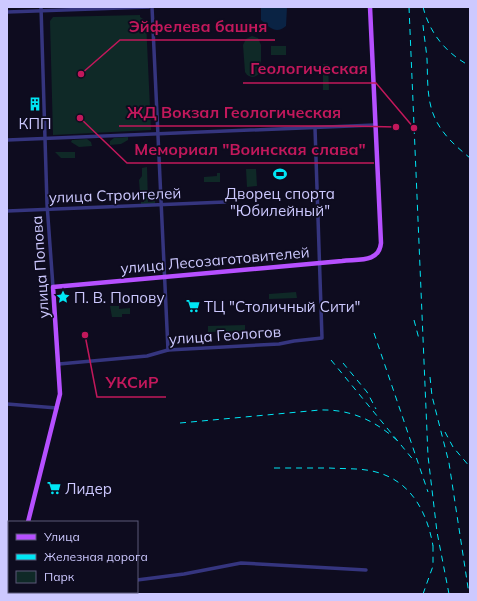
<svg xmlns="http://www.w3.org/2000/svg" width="477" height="601" font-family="Mulish,sans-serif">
	<rect width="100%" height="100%" fill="#0e0c1f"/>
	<!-- green -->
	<g fill="#0f2927">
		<polygon points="140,15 140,17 146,21 151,130 53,135 50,21 53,17"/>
		<path d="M252 36 258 38 261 45V72C256 78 249 79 245 72L243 45 246 39Z"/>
		<rect x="271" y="46" width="15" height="9"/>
		<polygon points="323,64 328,64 329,90 323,90"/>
		<polygon points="128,137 128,140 121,144 110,145 110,141 114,138"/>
		<polygon points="87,139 91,142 92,146 79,147 71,142 72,140"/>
		<polygon points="55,152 75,152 75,158 61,158"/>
		<polygon points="147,167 148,202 155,201 155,204 141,204 141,202 144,202 144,195 140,193 139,180 142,176 142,168"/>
		<polygon points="246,169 256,169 257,186 247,187"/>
		<polygon points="217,173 220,173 220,182 204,182 204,177 217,176"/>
		<polygon points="296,292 297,298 269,299 269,294"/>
		<polygon points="110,306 119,306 119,309 130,308 130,314 122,314 122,317 112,317"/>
		<polygon points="245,325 245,331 208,332 208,326"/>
	</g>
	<!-- water -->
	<path fill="#0a2344" d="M261 7H287L286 26C276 35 269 27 261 20Z"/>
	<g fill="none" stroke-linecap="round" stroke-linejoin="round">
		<!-- minor -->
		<g stroke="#35357f" stroke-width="3.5">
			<polyline points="41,7 47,204 53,287"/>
			<polyline points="152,7 168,350"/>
			<polyline points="7,12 149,7"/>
			<polyline points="7,140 375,125"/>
			<polyline points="7,211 225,202"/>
			<polyline points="59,364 147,356 168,350 279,344 294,341 322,338 315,128"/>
			<polyline points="7,404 57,408"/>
			<polyline points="137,580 184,574 241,563 366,570"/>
		</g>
		<!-- major -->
		<g stroke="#b650ff" stroke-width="4.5">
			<path d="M28 522 60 394 53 287 342 261C358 259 379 263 381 243L370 7"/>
			<polyline points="8,594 9,590"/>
		</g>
		<!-- rail -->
		<g stroke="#00e6f4" stroke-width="1" stroke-dasharray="6 5" stroke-linecap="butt">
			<polyline points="409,7 428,456 437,532 449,594"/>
			<path d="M423 7C430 34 446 53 470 66"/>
			<path d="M423 25C424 36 426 47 427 59 428 81 426 104 438 124 446 138 458 148 470 158"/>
			<polyline points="414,320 419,339"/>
			<polyline points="374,333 428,492"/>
			<polyline points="331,360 415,462"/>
			<polyline points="343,363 367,392 376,409"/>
			<polyline points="430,377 432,396 449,463 469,594"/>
			<path d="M180 423 320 410C351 409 376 421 399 442"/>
			<polyline points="445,432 453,447 470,467"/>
			<path d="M274 468C293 468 311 468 329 468 343 469 358 468 372 471 410 479 427 511 433 546"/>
			<polyline points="423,594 433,566 433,542"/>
		</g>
	</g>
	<!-- icons -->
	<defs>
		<g id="building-bare" transform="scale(1.08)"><path d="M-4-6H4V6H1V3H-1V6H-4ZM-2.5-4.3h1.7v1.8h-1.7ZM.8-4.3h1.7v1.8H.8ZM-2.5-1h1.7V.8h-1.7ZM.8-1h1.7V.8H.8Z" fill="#00e6f4" stroke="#0e0c1f" stroke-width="2.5" paint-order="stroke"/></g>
		<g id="stadium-bare" transform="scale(1.08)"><path d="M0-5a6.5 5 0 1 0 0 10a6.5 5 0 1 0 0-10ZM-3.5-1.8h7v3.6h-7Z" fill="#00e6f4" stroke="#0e0c1f" stroke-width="2.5" paint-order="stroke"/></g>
		<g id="sight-bare" transform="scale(1.08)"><path d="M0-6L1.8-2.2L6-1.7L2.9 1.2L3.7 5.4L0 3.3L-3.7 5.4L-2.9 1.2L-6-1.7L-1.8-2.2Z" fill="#00e6f4" stroke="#0e0c1f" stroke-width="2.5" paint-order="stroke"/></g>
		<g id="supermarket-bare" transform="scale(1.08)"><path d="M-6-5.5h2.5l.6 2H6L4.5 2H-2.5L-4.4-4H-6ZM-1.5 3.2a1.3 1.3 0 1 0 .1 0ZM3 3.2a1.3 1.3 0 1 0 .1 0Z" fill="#00e6f4" stroke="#0e0c1f" stroke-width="2.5" paint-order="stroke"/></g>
	</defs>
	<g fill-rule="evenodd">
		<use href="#building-bare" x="35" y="104"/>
		<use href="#stadium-bare" x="280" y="174"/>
		<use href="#sight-bare" x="63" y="297"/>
		<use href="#supermarket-bare" x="193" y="306"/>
		<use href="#supermarket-bare" x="54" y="488"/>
	</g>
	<g text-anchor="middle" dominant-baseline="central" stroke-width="3.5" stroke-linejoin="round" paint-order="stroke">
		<!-- poi labels -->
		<g font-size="15" fill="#cdc9ff" stroke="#0e0c1f" text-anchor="start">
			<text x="35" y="123" text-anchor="middle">КПП</text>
			<text x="280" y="193" text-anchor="middle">Дворец спорта<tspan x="280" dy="17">"Юбилейный"</tspan></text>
			<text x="74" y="297">П. В. Попову</text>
			<text x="204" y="306">ТЦ "Столичный Сити"</text>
			<text x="65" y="488">Лидер</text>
		</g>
		<!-- street labels -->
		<g font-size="15" fill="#cdc9ff" stroke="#0e0c1f">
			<text transform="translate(115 195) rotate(-2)">улица Строителей</text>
			<text transform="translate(215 260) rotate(-5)">улица Лесозаготовителей</text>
			<text transform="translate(40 267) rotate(-94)">улица Попова</text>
			<text transform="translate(225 335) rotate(-4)">улица Геологов</text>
		</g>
	</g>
	<!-- callouts -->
	<path fill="none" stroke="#c2185b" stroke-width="1.5" d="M81 74L120 40H275M414 128L376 83H243M396 127L350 126H119M80 118L127 163H374M85 335L97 397H166"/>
	<g fill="#c2185b" stroke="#0e0c1f" stroke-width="1.5">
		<circle cx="81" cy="74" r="4"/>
		<circle cx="414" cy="128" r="4"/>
		<circle cx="396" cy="127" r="4"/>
		<circle cx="80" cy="118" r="4"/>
		<circle cx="85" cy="335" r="4"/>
	</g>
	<g font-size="16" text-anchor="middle" font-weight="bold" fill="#c2185b" stroke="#0e0c1f" stroke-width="3.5" stroke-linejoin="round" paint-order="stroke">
		<text x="198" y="32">Эйфелева башня</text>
		<text x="309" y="74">Геологическая</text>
		<text x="234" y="118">ЖД Вокзал Геологическая</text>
		<text x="250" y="155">Мемориал "Воинская слава"</text>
		<text x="132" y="388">УКСиР</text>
	</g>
	<!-- border -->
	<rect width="477" height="601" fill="none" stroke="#cdc9ff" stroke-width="16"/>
	<!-- legend -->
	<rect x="8" y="521" width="130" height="72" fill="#0e0c1f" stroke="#5a5879"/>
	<rect x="16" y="534" width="20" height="6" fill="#b650ff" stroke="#5a5879"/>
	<text x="44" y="541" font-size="12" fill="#cdc9ff">Улица</text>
	<rect x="16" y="554" width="20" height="6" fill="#00e6f4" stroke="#5a5879"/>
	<text x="44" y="561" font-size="12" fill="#cdc9ff">Железная дорога</text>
	<rect x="16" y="571" width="20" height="12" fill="#0f2927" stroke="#5a5879"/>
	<text x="44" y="581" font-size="12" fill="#cdc9ff">Парк</text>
</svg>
